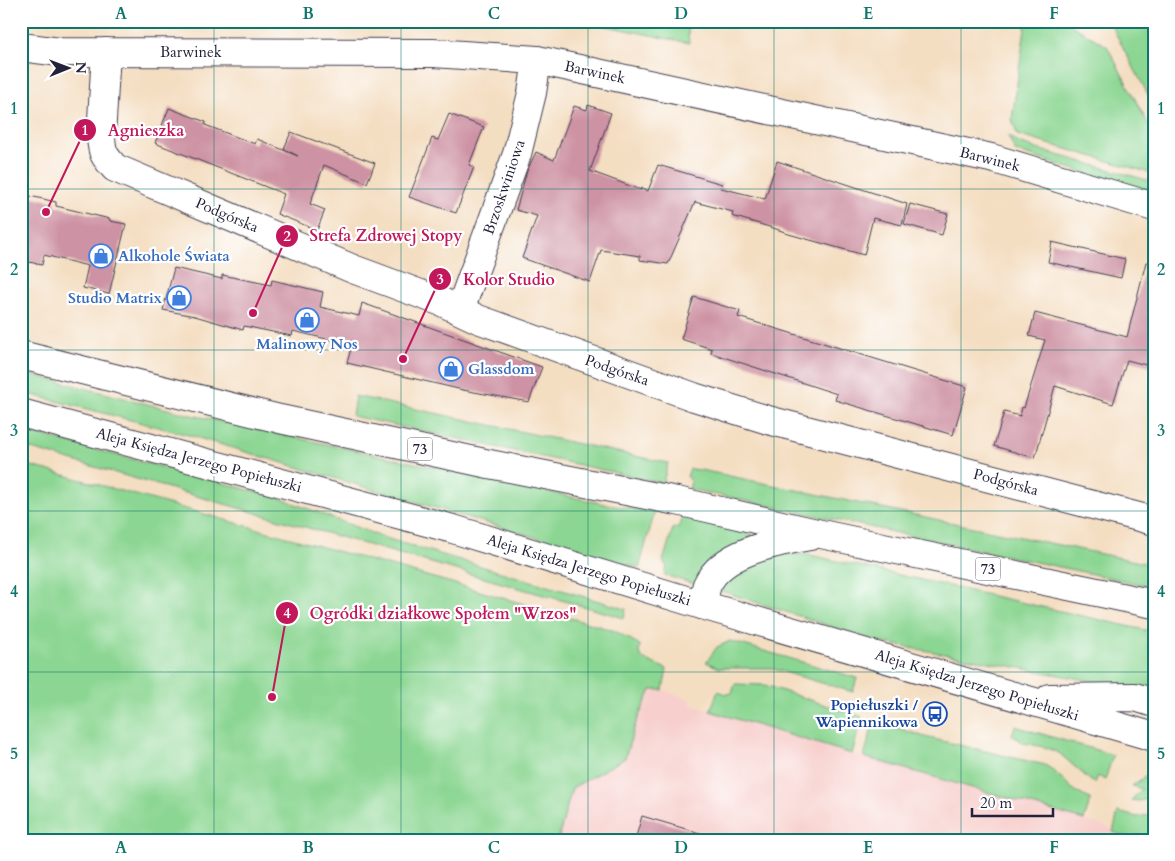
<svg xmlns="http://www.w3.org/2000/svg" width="1175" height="861" font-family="Cardo,serif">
	<rect width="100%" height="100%" fill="#fff"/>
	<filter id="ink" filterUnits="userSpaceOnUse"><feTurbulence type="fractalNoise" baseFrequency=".02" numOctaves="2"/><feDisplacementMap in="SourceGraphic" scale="10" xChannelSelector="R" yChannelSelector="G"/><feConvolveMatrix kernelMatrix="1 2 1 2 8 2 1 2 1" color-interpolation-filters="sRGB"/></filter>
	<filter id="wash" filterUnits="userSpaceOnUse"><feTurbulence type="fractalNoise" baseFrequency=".0096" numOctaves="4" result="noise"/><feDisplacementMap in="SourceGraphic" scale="20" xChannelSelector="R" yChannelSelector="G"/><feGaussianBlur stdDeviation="1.12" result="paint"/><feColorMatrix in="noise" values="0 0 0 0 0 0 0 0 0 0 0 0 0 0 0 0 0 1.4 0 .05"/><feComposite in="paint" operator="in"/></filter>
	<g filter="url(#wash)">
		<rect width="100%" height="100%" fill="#f4dec2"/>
		<!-- built -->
		<polygon fill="#f7d0cd" points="651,690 663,690 691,700 690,704 710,711 852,754 1084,820 1112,829 1115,833 1136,840 558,840 572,788 625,758 635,725"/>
		<!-- green -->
		<g fill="#8bd692" stroke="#567c66">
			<polygon points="593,21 687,21 689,43 592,23"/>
			<polygon points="1026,21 1064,21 1107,46 1154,135 1154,174 1017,135 1012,119"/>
			<polygon points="1109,21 1154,21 1154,106"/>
			<polygon points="1008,136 1019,143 1033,148 1154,182 1154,195 1015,151"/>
			<polygon points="21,372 191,415 614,506 655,511 639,568 185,434 21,392"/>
			<polygon points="355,396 668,463 663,483 352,416"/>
			<polygon points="21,430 280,498 382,537 626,609 624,618 21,446"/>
			<polygon points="21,463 466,587 615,631 640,645 639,653 643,659 667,669 663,690 651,690 635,725 625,758 572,788 558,840 21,840"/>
			<polygon points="690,469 701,470 1154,565 1154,587 689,489 691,482 687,476"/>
			<polygon points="683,516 748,530 751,532 751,536 694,584 664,575 667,567 663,561 673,528 680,526"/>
			<path d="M792 554 810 555 1154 632V694L1135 689 879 642 718 590C730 566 767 555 792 554Z"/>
			<polygon points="730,641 857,678 853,692 770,668 719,668 706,662 717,647"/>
			<polygon points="735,684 765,685 862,717 852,754 710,711 718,691 727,694 732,693"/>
			<path d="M874 720 925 737 1045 765C1063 775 1069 792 1091 799L1084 820 864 757Z"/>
			<polygon points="1015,726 1113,755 1105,780 1098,776 1095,783 1091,781 1059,753 1044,747 1023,743 1012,735"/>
			<polygon points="1154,774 1154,798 1139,801 1131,800 1142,789 1132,786 1143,778"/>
			<polygon points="1118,812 1137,817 1154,814 1154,840 1136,840 1113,832"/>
		</g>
		<g id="blocks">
			<!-- building -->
			<g fill="#cd92a3">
				<polygon points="588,105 611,113 590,171 641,190 642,188 648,191 658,165 722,184 721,188 765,199 777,161 907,204 902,225 873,218 864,255 785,233 785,232 773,228 732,216 733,212 695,202 668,264 640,260 640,256 601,250 590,282 522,258 537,216 516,210 527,171 536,152 554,160 574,106 587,110"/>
				<polygon points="169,108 206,122 205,125 255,144 257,139 298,156 284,149 291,132 375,163 367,183 324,165 310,204 325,210 317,230 277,214 284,194 155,143"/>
				<polygon points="449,114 484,127 469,165 474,167 456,213 409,197 432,138 438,140"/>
				<polygon points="21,194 56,202 56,206 110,219 110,221 126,224 109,294 83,288 88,266 44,255 42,265 21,260"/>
				<polygon points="910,204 948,214 942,235 904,224"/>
				<polygon points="1052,242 1125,259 1121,278 1048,262"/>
				<polygon points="1146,262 1154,263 1154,367 1127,360 1113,404 1055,386 1035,458 994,446 1004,412 1020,416 1022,407 1024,408 1045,340 1029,336 1035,313 1127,337"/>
				<polygon points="174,268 222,279 222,275 271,285 272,280 323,292 320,307 359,316 362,303 542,367 529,402 463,390 347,363 352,345 293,331 292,336 244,326 243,330 195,316 163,310"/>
				<polygon points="694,297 740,311 738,317 967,387 953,435 835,400 837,394 711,353 712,349 681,339"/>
				<polygon points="642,816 703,834 702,840 635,840"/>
			</g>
		</g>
	</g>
	<g filter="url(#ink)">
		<use href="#blocks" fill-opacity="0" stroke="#423e4f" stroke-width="1"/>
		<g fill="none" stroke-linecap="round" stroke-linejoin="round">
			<!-- minor casing -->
			<g stroke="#423e4f" stroke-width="30">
				<g id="minor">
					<polyline points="21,47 60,52 433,53 537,60 991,158 1154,207"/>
					<path d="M106 52 101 137C102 153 104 156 115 168L353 269 442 302 478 319 694 397 768 420 1154 521"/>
					<polyline points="460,310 517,154 532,93 537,60"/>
				</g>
			</g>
			<!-- major casing -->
			<g stroke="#423e4f" stroke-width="30">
				<g id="major">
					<polyline points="21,355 280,419 489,464 677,501 821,534 1154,604"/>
					<polyline points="21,413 453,529 702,605 1154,737"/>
					<path d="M702 605C704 598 705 591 707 585 722 551 778 542 810 536"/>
					<polyline points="1050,698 1135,697 1154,703"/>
				</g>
			</g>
			<!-- minor -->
			<use href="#minor" stroke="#fff" stroke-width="28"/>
			<!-- major -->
			<use href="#major" stroke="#fff" stroke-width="28"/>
		</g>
	</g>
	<!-- grid -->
	<path fill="none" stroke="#0f766e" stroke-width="1" stroke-opacity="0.55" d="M214 21V840M401 21V840M588 21V840M774 21V840M961 21V840M21 189H1154M21 350H1154M21 511H1154M21 672H1154"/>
	<!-- icons -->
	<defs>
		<g id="shop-ring" transform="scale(1.25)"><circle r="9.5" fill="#fff" stroke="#3f7fe0" stroke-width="1.5"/><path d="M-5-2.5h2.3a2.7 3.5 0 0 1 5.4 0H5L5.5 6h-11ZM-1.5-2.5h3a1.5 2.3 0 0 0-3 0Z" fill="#3f7fe0"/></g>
		<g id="bus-ring" transform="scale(1.25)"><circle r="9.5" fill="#fff" stroke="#1a4fb4" stroke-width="1.5"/><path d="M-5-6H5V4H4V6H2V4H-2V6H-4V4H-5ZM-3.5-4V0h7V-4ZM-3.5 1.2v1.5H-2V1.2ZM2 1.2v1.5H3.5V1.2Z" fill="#1a4fb4"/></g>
	</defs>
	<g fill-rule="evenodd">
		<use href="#shop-ring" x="101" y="256"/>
		<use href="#shop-ring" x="179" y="298"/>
		<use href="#shop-ring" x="307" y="320"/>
		<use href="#shop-ring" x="451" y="369"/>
		<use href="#bus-ring" x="935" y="714"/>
	</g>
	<g text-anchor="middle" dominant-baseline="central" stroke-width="4.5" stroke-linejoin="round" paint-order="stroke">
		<!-- shield labels -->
		<g fill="#fff" stroke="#646476" stroke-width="1">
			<rect x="407.5" y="437.5" width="25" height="23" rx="4"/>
			<rect x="975.5" y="557.5" width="25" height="23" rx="4"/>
		</g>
		<g font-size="14" font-weight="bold" fill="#22223b">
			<text x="420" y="449">73</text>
			<text x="988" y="569">73</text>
		</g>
		<!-- street labels -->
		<g font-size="15" fill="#22223b" stroke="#fff">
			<text x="191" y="52">Barwinek</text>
			<text transform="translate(595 72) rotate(12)">Barwinek</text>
			<text transform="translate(990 159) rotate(14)">Barwinek</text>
			<text transform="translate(504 187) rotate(-71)">Brzoskwiniowa</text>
			<text transform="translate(227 215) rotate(23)">Podgórska</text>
			<text transform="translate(617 370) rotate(19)">Podgórska</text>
			<text transform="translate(199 460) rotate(15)">Aleja Księdza Jerzego Popiełuszki</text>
			<text transform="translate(1006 482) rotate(15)">Podgórska</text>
			<text transform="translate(589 570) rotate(17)">Aleja Księdza Jerzego Popiełuszki</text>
			<text transform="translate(977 685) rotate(17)">Aleja Księdza Jerzego Popiełuszki</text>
		</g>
		<!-- shop labels -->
		<g font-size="15" font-weight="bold" fill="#366cbe" stroke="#fff" text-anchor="start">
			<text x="118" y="256">Alkohole Świata</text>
			<text x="162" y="298" text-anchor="end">Studio Matrix</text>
			<text x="307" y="344" text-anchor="middle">Malinowy Nos</text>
			<text x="468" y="369">Glassdom</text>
		</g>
		<!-- transit labels -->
		<g font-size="15" font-weight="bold" fill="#164399" stroke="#fff" text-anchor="end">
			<text x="918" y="705">Popiełuszki /<tspan x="918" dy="17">Wapiennikowa</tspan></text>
		</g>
	</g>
	<!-- callouts -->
	<path fill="none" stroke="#c2185b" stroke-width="2" d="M46 212L85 130M253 313L287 236M403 359L440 279M272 697L287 613"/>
	<g fill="#c2185b" stroke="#fff" stroke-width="2">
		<circle cx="46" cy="212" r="5"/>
		<circle cx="253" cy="313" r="5"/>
		<circle cx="403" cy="359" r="5"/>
		<circle cx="272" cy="697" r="5"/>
		<circle cx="85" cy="130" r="12"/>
		<circle cx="287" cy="236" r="12"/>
		<circle cx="440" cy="279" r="12"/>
		<circle cx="287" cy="613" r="12"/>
	</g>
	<g font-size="15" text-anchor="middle" font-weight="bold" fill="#fff">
		<text x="85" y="135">1</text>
		<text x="287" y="241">2</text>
		<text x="440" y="284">3</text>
		<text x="287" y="618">4</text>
	</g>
	<g font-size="16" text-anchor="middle" font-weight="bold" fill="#c2185b" stroke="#fff" stroke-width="4.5" stroke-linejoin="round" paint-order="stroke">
		<text x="146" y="136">Agnieszka</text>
		<text x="386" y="241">Strefa Zdrowej Stopy</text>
		<text x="509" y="285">Kolor Studio</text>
		<text x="443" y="619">Ogródki działkowe Społem "Wrzos"</text>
	</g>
	<!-- margin -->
	<rect width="1175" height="861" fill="none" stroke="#fff" stroke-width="55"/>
	<!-- north arrow -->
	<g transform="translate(68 68) rotate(89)" stroke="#ffffff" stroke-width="4" paint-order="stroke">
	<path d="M0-4L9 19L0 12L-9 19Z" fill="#22223b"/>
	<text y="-8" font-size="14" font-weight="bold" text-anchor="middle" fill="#22223b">N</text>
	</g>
	<!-- scale -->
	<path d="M972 808v8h81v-8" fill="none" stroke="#22223b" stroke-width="2.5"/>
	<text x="980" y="808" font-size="15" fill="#22223b" stroke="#ffffff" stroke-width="4" paint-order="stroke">20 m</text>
	<rect x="28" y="28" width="1120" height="806" fill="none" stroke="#0f766e" stroke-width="2"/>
	<g font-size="16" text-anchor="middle" font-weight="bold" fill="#0f766e">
		<text x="121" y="19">A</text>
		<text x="308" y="19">B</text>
		<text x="494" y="19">C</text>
		<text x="681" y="19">D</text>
		<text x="868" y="19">E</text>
		<text x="1054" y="19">F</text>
		<text x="14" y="114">1</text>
		<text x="1161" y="114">1</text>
		<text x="14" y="275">2</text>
		<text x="1161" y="275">2</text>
		<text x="14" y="436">3</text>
		<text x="1161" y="436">3</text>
		<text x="14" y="597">4</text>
		<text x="1161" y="597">4</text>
		<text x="14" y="759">5</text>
		<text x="1161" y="759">5</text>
		<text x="121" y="853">A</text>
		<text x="308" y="853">B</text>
		<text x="494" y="853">C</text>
		<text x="681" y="853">D</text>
		<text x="868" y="853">E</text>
		<text x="1054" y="853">F</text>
	</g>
</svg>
